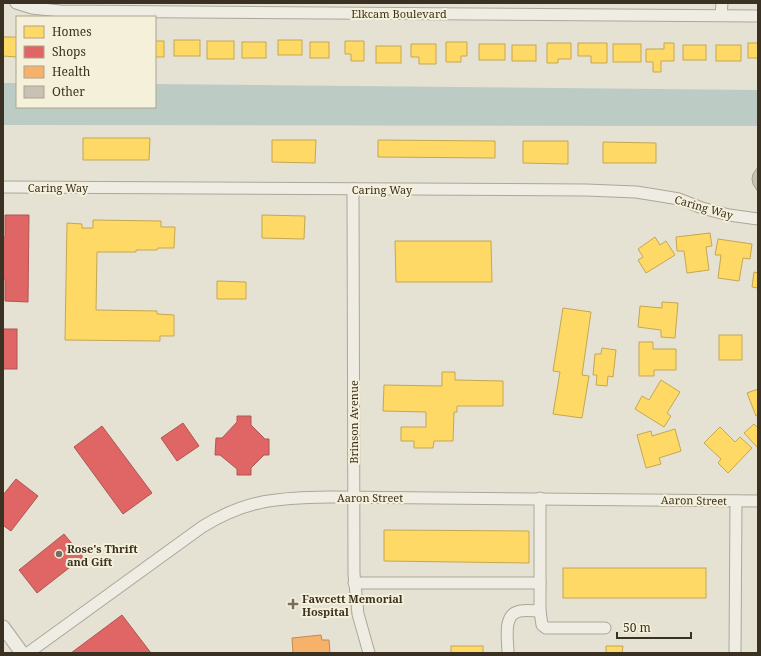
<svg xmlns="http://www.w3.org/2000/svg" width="761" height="656" font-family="'Noto Serif',serif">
	<rect width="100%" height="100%" fill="#e5e2d3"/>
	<!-- water -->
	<polygon fill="#bcccc4" points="3,83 17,83 17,107 155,107 155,84 758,90 758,126 3,125"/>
	<!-- homes -->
	<g fill="#ffd966" stroke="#c4a752">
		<polygon points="3,37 17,37 17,57 3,56"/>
		<rect x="174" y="40" width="26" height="16"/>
		<rect x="278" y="40" width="24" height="15"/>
		<rect x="155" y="41" width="9" height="16"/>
		<rect x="207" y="41" width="27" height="18"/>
		<polygon points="345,41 364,41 364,61 351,61 351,54 345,54"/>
		<rect x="242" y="42" width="24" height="16"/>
		<rect x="310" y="42" width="19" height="16"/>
		<polygon points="446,42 467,42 467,56 461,56 461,62 446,62"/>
		<polygon points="547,43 571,43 571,59 558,59 558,63 547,63"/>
		<polygon points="578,43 607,43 607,63 591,63 591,56 578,56"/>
		<polygon points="664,43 674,43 674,61 661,61 661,72 653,72 653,62 646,62 646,49 664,49"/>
		<rect x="748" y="43" width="10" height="15"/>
		<polygon points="411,44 436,44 436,64 419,64 419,57 411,57"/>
		<rect x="479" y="44" width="26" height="16"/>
		<rect x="613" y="44" width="28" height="18"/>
		<rect x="512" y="45" width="24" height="16"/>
		<rect x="683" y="45" width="23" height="15"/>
		<rect x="716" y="45" width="25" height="16"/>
		<rect x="376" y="46" width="25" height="17"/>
		<polygon points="83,138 150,138 149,160 83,160"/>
		<polygon points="272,140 316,140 315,163 272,162"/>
		<polygon points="378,140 495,141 495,158 378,157"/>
		<polygon points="523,141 568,141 568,164 523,163"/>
		<polygon points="603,142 656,143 656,163 603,163"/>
		<polygon points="262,215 305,216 304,239 262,238"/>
		<polygon points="93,220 161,221 161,227 175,227 174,248 158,248 157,250 136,250 136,252 97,252 96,310 157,311 157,314 174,315 174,336 160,336 160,341 65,340 67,223 82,224 82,228 93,228"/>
		<polygon points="710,233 712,246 706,247 709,270 687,273 684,251 677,251 676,237"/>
		<polygon points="655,237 660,245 666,241 675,255 646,273 638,260 643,257 638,249"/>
		<polygon points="718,239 752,244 750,259 743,258 739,281 718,278 721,255 715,255"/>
		<polygon points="395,241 491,241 492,282 396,282"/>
		<polygon points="754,272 758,273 758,288 752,287"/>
		<polygon points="217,281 246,282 246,299 217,299"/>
		<polygon points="662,302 678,303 675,338 661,337 661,330 638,327 640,306 662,308"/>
		<polygon points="563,308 591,312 582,375 589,376 582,418 553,414 560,372 553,371"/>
		<rect x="719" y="335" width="23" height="25"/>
		<polygon points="639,342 653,342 653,349 676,349 676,370 654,370 654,376 639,376"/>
		<polygon points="602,348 616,350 613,377 608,376 607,386 596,385 597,375 593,375 595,354 601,354"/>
		<polygon points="442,372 455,372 455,380 503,381 503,406 457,406 457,412 454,412 453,441 434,441 433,448 414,448 414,441 401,441 401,427 426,427 426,412 383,411 384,385 442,386"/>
		<polygon points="661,380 680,392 667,413 671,416 664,427 635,409 642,396 649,400"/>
		<polygon points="758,389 758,415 756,416 747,393"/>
		<polygon points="754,424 758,428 758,448 744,433"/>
		<polygon points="720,427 735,442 740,437 752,448 728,473 718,463 721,459 704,443"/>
		<polygon points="675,429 681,451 659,458 661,464 646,468 637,435 651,431 652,436"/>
		<polygon points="384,530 529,531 529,563 384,561"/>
		<rect x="563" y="568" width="143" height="30"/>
		<rect x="451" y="646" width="32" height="7"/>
		<polygon points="606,646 623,646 622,653 606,653"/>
	</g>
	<!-- shops -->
	<g fill="#e06666" stroke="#ae5652">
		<polygon points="5,215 29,215 28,302 5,301 5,279 3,279 3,237 5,237"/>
		<rect x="3" y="329" width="14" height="40"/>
		<polygon points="237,416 251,416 251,425 265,439 269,439 269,455 264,455 251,468 251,475 237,475 237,469 220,455 215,455 216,438 222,438 237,422"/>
		<polygon points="183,423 199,446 177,461 161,438"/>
		<polygon points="102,426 152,493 123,514 74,447"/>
		<polygon points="16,479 38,496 11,531 4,526 3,527 3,495"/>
		<polygon points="64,534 83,557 37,593 19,570"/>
		<polygon points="122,615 151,653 71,653"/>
	</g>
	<!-- health -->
	<polygon fill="#f6b26b" stroke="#be8b55" points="321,635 322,640 329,640 330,653 293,653 292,638"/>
	<!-- building -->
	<polygon fill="#c9c2b4" stroke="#a69e92" points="758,167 758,192 753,184 752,179 753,174"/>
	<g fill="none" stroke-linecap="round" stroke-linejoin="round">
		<!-- minor casing -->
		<g stroke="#aba79b" stroke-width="13">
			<g id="minor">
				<polyline points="16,3 32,8 60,11 758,16"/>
				<polyline points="721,15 722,3"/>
				<polyline points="3,187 586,190 636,192 655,195 679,199 702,208 729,215 758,219"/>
				<polyline points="353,189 354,574 358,614 369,653"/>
				<polyline points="354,583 540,583 540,498"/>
				<polyline points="540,611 542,625 546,628 605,628"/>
				<path d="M28 653 202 527C248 498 281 498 333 497L758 501"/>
				<path d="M508 653C508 641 503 616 517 612 523 609 533 611 540 611V583"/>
				<polyline points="735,653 736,501"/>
			</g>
		</g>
		<!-- tertiary casing -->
		<g stroke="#aba79b" stroke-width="15">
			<polyline id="tertiary" points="3,627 22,653"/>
		</g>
		<!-- minor -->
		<use href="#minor" stroke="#eeece3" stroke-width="11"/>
		<!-- tertiary -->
		<use href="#tertiary" stroke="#eeece3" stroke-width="13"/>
	</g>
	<!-- markers -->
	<g fill="#766f60" stroke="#f5f0da" stroke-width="1.5">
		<circle cx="59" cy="554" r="4"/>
		<path d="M291 598h4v4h4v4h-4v4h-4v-4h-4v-4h4z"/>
	</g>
	<g text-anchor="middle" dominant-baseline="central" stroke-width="4" stroke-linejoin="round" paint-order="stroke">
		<!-- street labels -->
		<g font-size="11" fill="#3b3122" stroke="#f5f0da">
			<text x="399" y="13">Elkcam Boulevard</text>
			<text x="58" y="187">Caring Way</text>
			<text x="382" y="189">Caring Way</text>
			<text transform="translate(704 207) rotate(16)">Caring Way</text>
			<text transform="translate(353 422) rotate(-90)">Brinson Avenue</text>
			<text x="370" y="497">Aaron Street</text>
			<text transform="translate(694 500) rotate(1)">Aaron Street</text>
		</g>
		<!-- poi labels -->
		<g font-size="11" font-weight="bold" fill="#3b3122" stroke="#f5f0da" text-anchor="start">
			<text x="67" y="548">Rose's Thrift<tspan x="67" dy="13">and Gift</tspan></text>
			<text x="302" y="598">Fawcett Memorial<tspan x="302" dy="13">Hospital</tspan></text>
		</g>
	</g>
	<!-- border -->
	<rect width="761" height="656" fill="none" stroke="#3b3122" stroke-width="8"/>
	<!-- legend -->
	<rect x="16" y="16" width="140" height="92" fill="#f5f0da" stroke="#aba490"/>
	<rect x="24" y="26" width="20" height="12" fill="#ffd966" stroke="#aba490"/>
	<text x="52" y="36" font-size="12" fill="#3b3122">Homes</text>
	<rect x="24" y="46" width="20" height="12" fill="#e06666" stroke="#aba490"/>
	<text x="52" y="56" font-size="12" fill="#3b3122">Shops</text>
	<rect x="24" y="66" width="20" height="12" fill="#f6b26b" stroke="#aba490"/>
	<text x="52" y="76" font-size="12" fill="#3b3122">Health</text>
	<rect x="24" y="86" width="20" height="12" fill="#c9c2b4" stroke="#aba490"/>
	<text x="52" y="96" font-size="12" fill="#3b3122">Other</text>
	<!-- scale -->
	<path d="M617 632v6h74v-6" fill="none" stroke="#3b3122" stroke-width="2"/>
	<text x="623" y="632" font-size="12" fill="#3b3122" stroke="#f5f0da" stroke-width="3" paint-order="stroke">50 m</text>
</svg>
